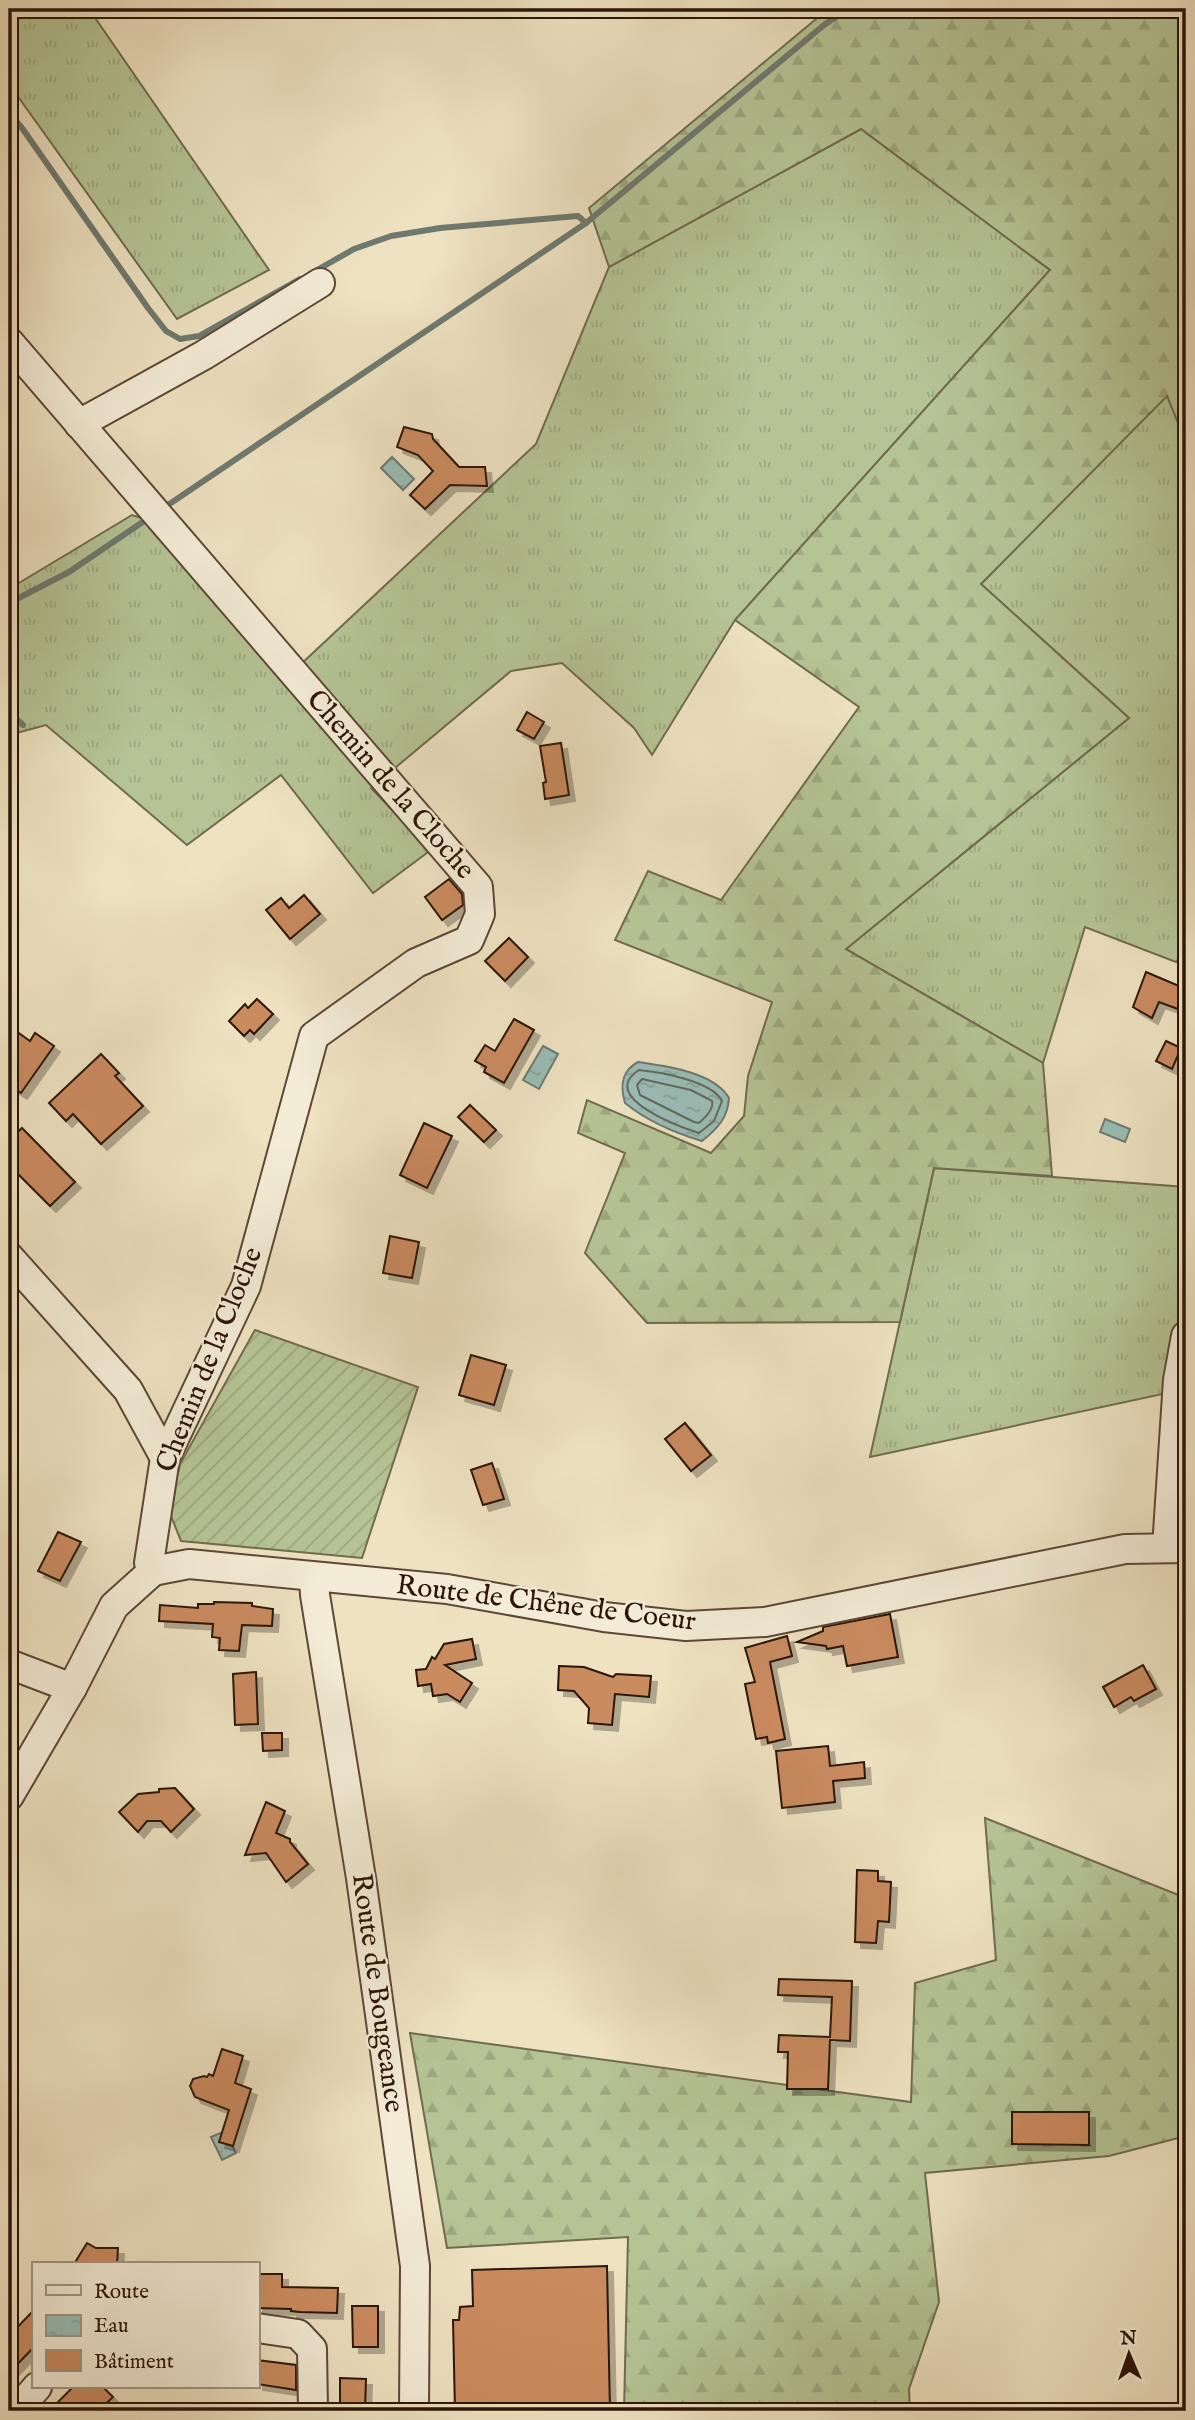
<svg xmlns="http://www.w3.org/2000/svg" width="1195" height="2420" font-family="'IM FELL English',serif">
	<defs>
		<pattern id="grass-tufts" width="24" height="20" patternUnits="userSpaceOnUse" patternTransform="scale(1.75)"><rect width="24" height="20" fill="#b5c495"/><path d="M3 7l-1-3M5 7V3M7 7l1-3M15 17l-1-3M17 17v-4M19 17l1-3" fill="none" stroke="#9ca87f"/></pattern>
		<pattern id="forest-firs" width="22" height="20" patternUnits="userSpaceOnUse" patternTransform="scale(1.75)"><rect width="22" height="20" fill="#b5c495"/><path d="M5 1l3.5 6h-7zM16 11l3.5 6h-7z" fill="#9ca87f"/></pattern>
		<pattern id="garden-furrows" width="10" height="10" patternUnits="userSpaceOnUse" patternTransform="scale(1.75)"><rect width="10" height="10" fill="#b5c495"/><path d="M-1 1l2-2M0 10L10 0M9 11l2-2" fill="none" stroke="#9ca87f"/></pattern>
		<pattern id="water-ripples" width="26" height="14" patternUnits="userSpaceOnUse" patternTransform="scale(1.75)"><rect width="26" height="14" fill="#9abdb7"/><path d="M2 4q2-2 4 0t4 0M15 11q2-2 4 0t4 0" fill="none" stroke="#85a29c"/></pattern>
		<filter id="shadow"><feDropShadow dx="6" dy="6" stdDeviation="0" flood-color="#0004"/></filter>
	</defs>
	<rect width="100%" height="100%" fill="#eee2c1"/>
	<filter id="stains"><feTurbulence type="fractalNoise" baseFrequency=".00286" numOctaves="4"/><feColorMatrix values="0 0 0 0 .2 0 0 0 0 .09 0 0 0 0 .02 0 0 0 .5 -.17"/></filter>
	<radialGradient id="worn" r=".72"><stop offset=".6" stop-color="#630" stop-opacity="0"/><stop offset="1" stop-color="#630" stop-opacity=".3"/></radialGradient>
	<!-- grass -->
	<g fill="url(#grass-tufts)" stroke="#706c4e" stroke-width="2">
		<polygon points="9,9 89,9 269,270 177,319 9,84"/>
		<polygon points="861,129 1050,270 735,620 652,755 634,728 562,663 511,671 371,788 431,850 373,893 281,775 187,845 46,725 9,735 9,589 132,515 170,527 300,665 536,444 609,267"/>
		<polygon points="1167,395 1186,442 1186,949 1176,962 1085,927 1043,1063 846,949 1129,718 981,584"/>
		<polygon points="934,1168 1186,1187 1186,1389 870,1457"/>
	</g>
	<!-- forest -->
	<g fill="url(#forest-firs)" stroke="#706c4e" stroke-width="2">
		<polygon points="828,9 1186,9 1186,442 1167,396 981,584 1129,718 846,949 1043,1063 1052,1176 934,1168 900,1322 647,1323 585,1253 625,1153 578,1133 587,1100 711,1153 744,1116 748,1076 772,1002 615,940 648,871 721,900 859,707 735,620 1050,270 861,129 609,267 589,208"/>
		<polygon points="985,1818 1186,1898 1186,2136 1109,2156 925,2173 939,2302 909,2389 910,2411 624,2411 628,2237 447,2248 410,2033 911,2102 915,1983 996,1960"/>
	</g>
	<!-- garden -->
	<polygon fill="url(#garden-furrows)" stroke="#706c4e" stroke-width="2" points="255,1330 418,1387 362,1558 181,1541 169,1511 180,1464"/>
	<!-- water -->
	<g fill="url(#water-ripples)" stroke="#6e7a71" stroke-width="2">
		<polygon points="392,457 414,479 403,490 381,468"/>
		<polygon points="543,1046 558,1054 539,1089 523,1080"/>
		<path d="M638 1062C665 1066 714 1072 729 1098 728 1118 717 1129 702 1141 675 1133 647 1121 625 1103 620 1086 621 1071 638 1062Z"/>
		<polygon points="1105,1119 1130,1129 1125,1142 1100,1132"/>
		<polygon points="225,2131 236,2153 222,2160 211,2137"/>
	</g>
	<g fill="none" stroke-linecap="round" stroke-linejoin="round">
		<!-- shore -->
		<g stroke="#63695f" stroke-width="2">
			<path d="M639 1070C660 1072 712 1081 722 1101L714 1121 699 1133C680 1127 597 1097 639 1070Z"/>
			<path d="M642 1079 691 1090 712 1101C714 1109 706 1117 699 1123L694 1122 640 1095 637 1085Z"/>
		</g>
		<!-- stream -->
		<g stroke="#6e7a71" stroke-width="6">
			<polyline points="9,113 22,128 148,308 166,331 180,339 199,336 300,279"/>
			<polyline points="310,274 354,249 391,236 440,228 578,216 586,223"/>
			<polyline points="162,509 586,223 824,25 848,9"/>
			<polyline points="9,603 69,572 150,517"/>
			<polyline points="9,712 23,725"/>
		</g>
	</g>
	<!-- building -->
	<g fill="#ca8b5f" stroke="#2c1507" stroke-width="2" filter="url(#shadow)">
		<polygon points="404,427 432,434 433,439 459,467 485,467 487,486 450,485 425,509 410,495 433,471 418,455 397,447"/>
		<polygon points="527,712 544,722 534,739 517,730"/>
		<polygon points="561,743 569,795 545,799 543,783 546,782 540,746"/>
		<polygon points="449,879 462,894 463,905 442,920 425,897"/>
		<polygon points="304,895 320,914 290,939 266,910 281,898 289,908"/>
		<polygon points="509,938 528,957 505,981 485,961"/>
		<polygon points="1146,972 1186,989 1186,1012 1159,1002 1152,1018 1133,1007"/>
		<polygon points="257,999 273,1014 254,1034 250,1030 244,1036 229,1021 245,1004 248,1008"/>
		<polygon points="514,1019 534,1030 504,1083 484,1072 486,1067 475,1061 485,1045 495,1051"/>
		<polygon points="9,1026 30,1041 35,1033 54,1046 21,1093 9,1085"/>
		<polygon points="1166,1041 1181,1048 1172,1069 1156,1061"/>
		<polygon points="101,1054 119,1073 115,1076 143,1106 101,1144 73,1114 66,1121 49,1103"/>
		<polygon points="470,1105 496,1130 484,1142 458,1117"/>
		<polygon points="424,1123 452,1136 427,1188 400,1175"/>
		<polygon points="22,1128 75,1182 50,1206 9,1165 9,1140"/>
		<polygon points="390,1236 419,1242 412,1278 383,1273"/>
		<polygon points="471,1355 506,1365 494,1405 459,1395"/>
		<polygon points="685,1423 711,1455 691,1471 665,1439"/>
		<polygon points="492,1463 504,1499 483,1505 471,1470"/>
		<polygon points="58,1532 81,1542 60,1581 38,1571"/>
		<polygon points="214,1602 252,1603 252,1606 273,1609 272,1626 242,1625 239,1651 219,1650 220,1638 212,1637 213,1624 159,1621 160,1605 198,1608 198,1604 214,1604"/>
		<polygon points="890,1614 898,1657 847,1666 843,1646 827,1649 826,1646 797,1642 823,1631 823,1627"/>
		<polygon points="787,1636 792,1656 770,1662 785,1739 768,1743 767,1737 756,1739 745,1684 755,1682 745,1648"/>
		<polygon points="472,1639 476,1659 445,1665 472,1683 460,1702 447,1694 433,1696 431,1684 418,1686 416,1670 426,1669 432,1657 435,1659 444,1644"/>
		<polygon points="1143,1665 1156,1689 1134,1701 1131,1697 1114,1707 1103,1687"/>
		<polygon points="559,1666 584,1667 613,1677 616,1674 651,1676 649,1697 615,1694 612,1725 588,1723 589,1708 574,1691 558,1690"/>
		<polygon points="256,1672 258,1724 235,1725 233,1674"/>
		<polygon points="262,1733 282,1733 282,1750 263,1751"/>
		<polygon points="828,1746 830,1766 864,1762 865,1778 833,1781 835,1802 782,1808 776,1751"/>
		<polygon points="175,1788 194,1809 171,1832 161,1821 147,1821 138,1832 119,1812 138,1794 159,1792 159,1789"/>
		<polygon points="266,1802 285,1811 276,1833 290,1839 290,1842 308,1864 286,1882 266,1853 245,1855"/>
		<polygon points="857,1870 878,1871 878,1881 891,1882 889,1922 878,1921 876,1943 855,1942"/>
		<polygon points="779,1979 852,1981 850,2041 830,2040 828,2089 787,2089 788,2052 778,2052 779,2035 830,2037 832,1997 778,1995"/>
		<polygon points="222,2049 243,2056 235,2083 251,2089 233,2146 219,2142 229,2110 195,2097 190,2086 193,2079 204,2076 207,2077 209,2074 213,2076"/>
		<polygon points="1012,2112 1089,2112 1089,2145 1012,2144"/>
		<polygon points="87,2243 96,2248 118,2248 117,2264 74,2264"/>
		<polygon points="607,2266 610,2411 455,2411 453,2320 459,2320 460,2307 473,2306 472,2270"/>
		<polygon points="257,2274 282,2274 282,2287 338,2288 337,2313 300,2312 291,2311 291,2309 257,2308"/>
		<polygon points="352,2306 378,2306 378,2347 353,2347"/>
		<polygon points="33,2311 33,2348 9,2373 9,2336"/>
		<polygon points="257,2360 296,2365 296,2390 257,2384"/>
		<polygon points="340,2378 366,2379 365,2411 340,2411"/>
		<polygon points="73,2387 103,2387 113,2397 98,2411 49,2411"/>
	</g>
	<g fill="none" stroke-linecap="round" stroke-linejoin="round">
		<!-- minor casing -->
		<g stroke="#5c4836" stroke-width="32">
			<g id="minor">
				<polyline points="9,342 478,887 480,914 469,940 416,963 314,1036 246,1286 165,1458 149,1563 153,1571"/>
				<polyline points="79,424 204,355 320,283"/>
				<polyline points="9,1257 128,1390 165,1458"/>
				<polyline points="1167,1548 1178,1380 1186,1336"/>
				<polyline points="153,1571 189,1564 447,1589 604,1617 686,1626 765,1622 1125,1549 1186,1548"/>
				<polyline points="314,1578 315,1595 361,1878 415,2266 414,2411"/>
				<polyline points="9,1664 72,1688"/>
				<polyline points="9,1796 72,1688 114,1606 153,1571"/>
				<polyline points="257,2328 298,2334 312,2349 313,2411"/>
				<polyline points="16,2411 37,2387"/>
			</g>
		</g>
		<!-- minor -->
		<use href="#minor" stroke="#f4ecd7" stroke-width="28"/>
	</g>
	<g text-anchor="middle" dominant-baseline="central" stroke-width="5" stroke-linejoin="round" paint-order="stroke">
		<!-- street labels -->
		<g font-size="28" fill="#2c1507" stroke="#f4ecd7">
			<text transform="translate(390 785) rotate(49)">Chemin de la Cloche</text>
			<text transform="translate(210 1360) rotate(-68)">Chemin de la Cloche</text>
			<text transform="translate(546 1604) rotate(7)">Route de Chêne de Coeur</text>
			<text transform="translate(377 1993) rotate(82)">Route de Bougeance</text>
		</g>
	</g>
	<!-- margin -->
	<rect width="1195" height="2420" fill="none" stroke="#eee2c1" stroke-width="35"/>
	<rect x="10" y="10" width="1174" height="2399" fill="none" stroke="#2c1507" stroke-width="3.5"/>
	<rect x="18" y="18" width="1160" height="2385" fill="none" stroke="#2c1507" stroke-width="2"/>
	<!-- legend -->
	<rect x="32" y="2262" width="228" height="126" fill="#f4ecd7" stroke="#a49684" stroke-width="2"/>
	<rect x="46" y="2285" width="35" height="10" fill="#f4ecd7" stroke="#a49684" stroke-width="2"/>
	<text x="94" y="2298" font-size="21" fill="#2c1507">Route</text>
	<rect x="46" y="2315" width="35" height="21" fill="url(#water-ripples)" stroke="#a49684" stroke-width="2"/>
	<text x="94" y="2332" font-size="21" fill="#2c1507">Eau</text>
	<rect x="46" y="2350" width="35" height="21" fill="#ca8b5f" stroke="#a49684" stroke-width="2"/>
	<text x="94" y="2368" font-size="21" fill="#2c1507">Bâtiment</text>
	<!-- north arrow -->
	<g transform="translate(1129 2354) rotate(358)" stroke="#f4ecd7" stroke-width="5" paint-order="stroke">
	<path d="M0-5L12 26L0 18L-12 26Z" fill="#2c1507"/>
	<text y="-10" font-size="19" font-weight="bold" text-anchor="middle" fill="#2c1507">N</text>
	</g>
	<rect width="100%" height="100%" filter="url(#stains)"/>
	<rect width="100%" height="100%" fill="url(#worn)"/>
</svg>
